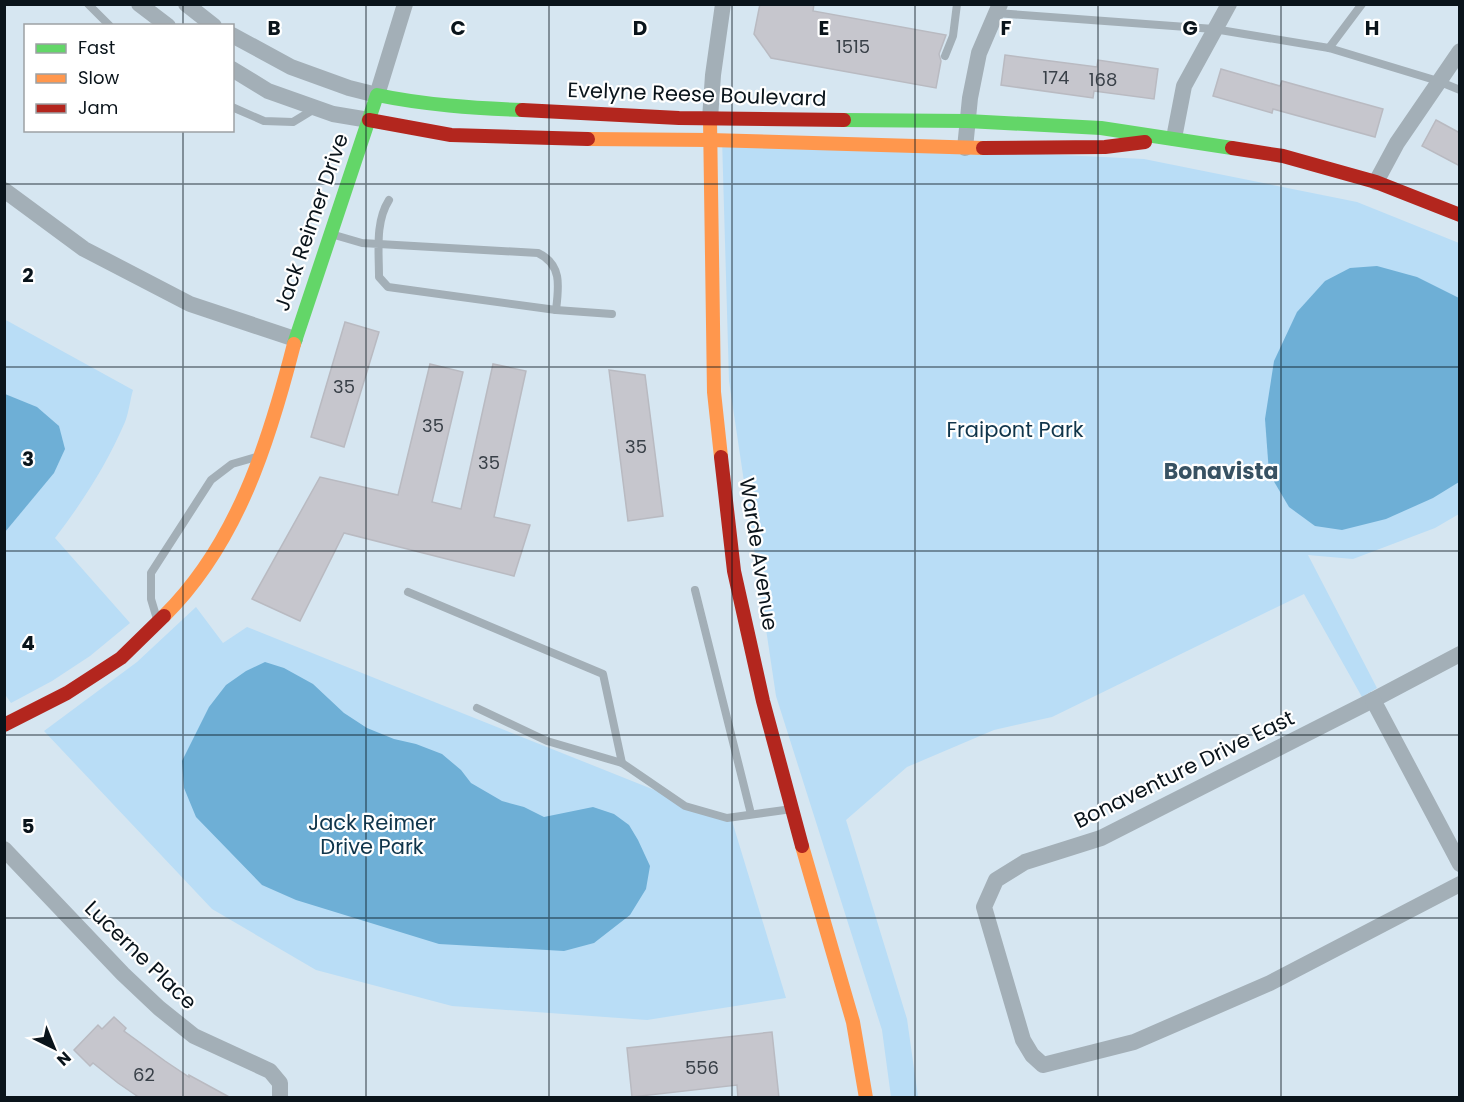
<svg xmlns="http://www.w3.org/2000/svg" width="1464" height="1102" font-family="Poppins,sans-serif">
	<rect width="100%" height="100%" fill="#d6e6f1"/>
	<!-- green -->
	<g fill="#b9ddf6">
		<polygon points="722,138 1144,159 1357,202 1459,243 1459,514 1435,528 1353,559 1308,555 1377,688 1362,697 1304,594 1052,717 994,730 907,767 846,820 907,1019 918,1097 891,1097 882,1030 776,696 729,381"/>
		<path d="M4 319 133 390C130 400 129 412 125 422 107 464 82 503 55 538L130 623 90 656 52 681 11 703 4 693Z"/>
		<polygon points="196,607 223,643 247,627 732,821 786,998 647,1020 452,1006 316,970 212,909 44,731 137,662"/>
	</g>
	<!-- water -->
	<g fill="#6eafd6">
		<polygon points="1377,266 1417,277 1459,298 1459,482 1433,498 1386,519 1342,530 1315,526 1289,507 1269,473 1265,419 1274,361 1297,312 1325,281 1350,268"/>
		<polygon points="5,394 37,407 59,426 65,449 54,473 5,532"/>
		<polygon points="265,662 284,668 313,684 344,713 367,728 394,739 416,744 442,754 461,770 471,783 502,801 524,807 544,817 593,807 614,814 629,825 638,840 650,866 646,889 630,915 594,943 564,951 439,944 296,900 262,885 196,817 184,788 182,761 209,707 226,685 246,671"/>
	</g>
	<!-- building -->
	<g fill="#c6c6cd" stroke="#b9bac1" stroke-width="1.5">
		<polygon points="760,4 814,4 813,11 946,35 939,54 941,61 936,88 771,58 754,34"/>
		<polygon points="1005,55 1097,67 1098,60 1158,69 1154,99 1094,91 1093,98 1001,85"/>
		<polygon points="1221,69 1280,86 1282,81 1383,109 1375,137 1273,109 1272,113 1213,96"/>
		<polygon points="1436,120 1460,133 1460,166 1422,146"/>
		<polygon points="345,322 379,332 344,447 311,437"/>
		<polygon points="430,364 463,372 432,502 461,509 493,364 526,371 494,517 530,525 514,576 344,533 300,621 252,599 320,477 398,495"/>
		<polygon points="609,370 645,375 663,516 628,521"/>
		<polygon points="114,1017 126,1028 124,1031 165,1061 189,1077 189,1075 231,1098 140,1098 118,1083 93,1063 90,1066 74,1050 98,1025 102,1029"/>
		<polygon points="772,1032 779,1098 738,1098 737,1085 632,1097 627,1048"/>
	</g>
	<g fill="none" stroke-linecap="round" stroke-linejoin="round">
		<!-- lane -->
		<g stroke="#a3afb7" stroke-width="8">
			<polyline points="88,4 110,26"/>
			<polyline points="996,13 1214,29 1329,48 1438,81 1460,90"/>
			<polyline points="1329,48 1362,4"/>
			<polyline points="945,56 953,36 957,4"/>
			<polyline points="232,107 264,121 293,122 316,108"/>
			<path d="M331 234 362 243 379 244 538 253C562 264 559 286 556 310L388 287 379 277C379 251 375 222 389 200"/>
			<polyline points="556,310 612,314"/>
			<polyline points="695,590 751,814"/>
			<polyline points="408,592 603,674 622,763 685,806 727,818 792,809"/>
			<polyline points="157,619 151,599 151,573 211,480 232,464 256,457"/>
			<polyline points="477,708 547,741 622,763"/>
		</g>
		<!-- street -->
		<g stroke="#a3afb7" stroke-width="16">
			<polyline points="139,4 168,26"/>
			<polyline points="186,4 214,26"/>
			<polyline points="232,35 291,67 349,88 377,95 405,4"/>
			<polyline points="232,69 268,91 333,114 369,120"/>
			<polyline points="710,119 713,75 723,4"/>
			<polyline points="1174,138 1184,86 1229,4"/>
			<polyline points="965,148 970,98 979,53 1000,4"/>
			<polyline points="1376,182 1397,143 1460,51"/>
			<polyline points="4,190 84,249 190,304 295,339"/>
			<polyline points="1460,654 1373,700 1101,838 1025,862 996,880 984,907 1023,1040 1032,1055 1043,1065 1134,1042 1270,983 1460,884"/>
			<polyline points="1373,700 1460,864"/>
			<polyline points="4,849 123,974 159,1008 194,1036 270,1071 280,1083 280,1098"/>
		</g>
		<!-- fast -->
		<g stroke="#63d668" stroke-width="14">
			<polyline points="844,120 967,121 1101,128 1232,148"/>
			<path d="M294 344 377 95C425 105 473 108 522 110"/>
		</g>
		<!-- slow -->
		<g stroke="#ff974d" stroke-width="14">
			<polyline points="710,119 714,392 721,457"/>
			<polyline points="588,139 710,140 983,148"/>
			<path d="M164 616C237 544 269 442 294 344"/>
			<polyline points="802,846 853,1022 866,1098"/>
		</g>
		<!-- jam -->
		<g stroke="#b3261e" stroke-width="14">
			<polyline points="522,110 679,118 844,120"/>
			<polyline points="369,120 451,135 588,139"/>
			<polyline points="983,148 1105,147 1145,142"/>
			<polyline points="1232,148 1283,156 1376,182 1460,215"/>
			<polyline points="721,457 734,571 763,701 802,846"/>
			<polyline points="4,725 67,693 121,658 164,616"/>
		</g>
	</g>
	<!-- grid -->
	<path fill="none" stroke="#0a141b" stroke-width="1.5" stroke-opacity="0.55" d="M183 4V26M366 4V1098M549 4V1098M732 4V1098M915 4V1098M1098 4V1098M1281 4V1098M183 130V1098M4 184H1460M4 367H1460M4 551H1460M4 735H1460M4 918H1460"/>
	<g text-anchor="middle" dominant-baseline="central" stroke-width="4.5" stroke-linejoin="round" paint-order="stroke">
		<!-- number labels -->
		<g font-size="18" fill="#394048">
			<text x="853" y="46">1515</text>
			<text x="1056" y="77">174</text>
			<text x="1103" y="79">168</text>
			<text x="344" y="386">35</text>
			<text x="433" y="425">35</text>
			<text x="636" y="446">35</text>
			<text x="489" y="462">35</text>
			<text x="702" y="1067">556</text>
			<text x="144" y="1074">62</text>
		</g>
		<!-- street labels -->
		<g font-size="21" fill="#0a141b" stroke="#fff">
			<text transform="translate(697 94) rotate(2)">Evelyne Reese Boulevard</text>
			<text transform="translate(311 222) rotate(-71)">Jack Reimer Drive</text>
			<text transform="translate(759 554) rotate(81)">Warde Avenue</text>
			<text transform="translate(1184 769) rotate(-26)">Bonaventure Drive East</text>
			<text transform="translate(141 955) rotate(44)">Lucerne Place</text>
		</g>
		<!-- park labels -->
		<g font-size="21" fill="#10354b" stroke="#fff">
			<text x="1015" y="429">Fraipont Park</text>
			<text x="372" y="822">Jack Reimer<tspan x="372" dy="24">Drive Park</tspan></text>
		</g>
		<!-- neighbourhood labels -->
		<g font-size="22" font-weight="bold" fill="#385263" stroke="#fff">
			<text x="1221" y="471">Bonavista</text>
		</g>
	</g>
	<g font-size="20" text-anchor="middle" font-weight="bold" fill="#0a141b" stroke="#fff" stroke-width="4.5" stroke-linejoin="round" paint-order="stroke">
		<text x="274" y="35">B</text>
		<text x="458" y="35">C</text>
		<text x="640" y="35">D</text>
		<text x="824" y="35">E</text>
		<text x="1006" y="35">F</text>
		<text x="1190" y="35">G</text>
		<text x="1372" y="35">H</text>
		<text x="28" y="282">2</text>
		<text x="28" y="466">3</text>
		<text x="28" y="650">4</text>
		<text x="28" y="833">5</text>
	</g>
	<!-- border -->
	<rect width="1464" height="1102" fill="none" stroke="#0a141b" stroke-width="12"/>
	<!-- legend -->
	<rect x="24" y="24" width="210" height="108" fill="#ffffff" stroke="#9da1a4" stroke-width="1.5"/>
	<rect x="36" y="44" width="30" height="9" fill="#63d668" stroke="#9da1a4" stroke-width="1.5"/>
	<text x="78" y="54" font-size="18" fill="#0a141b">Fast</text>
	<rect x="36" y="74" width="30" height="9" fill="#ff974d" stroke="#9da1a4" stroke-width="1.5"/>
	<text x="78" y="84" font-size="18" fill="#0a141b">Slow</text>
	<rect x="36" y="104" width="30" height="9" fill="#b3261e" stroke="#9da1a4" stroke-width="1.5"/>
	<text x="78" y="114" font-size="18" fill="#0a141b">Jam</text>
	<!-- north arrow -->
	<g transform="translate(54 1048) rotate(137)" stroke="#ffffff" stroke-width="4.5" paint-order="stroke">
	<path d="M0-4.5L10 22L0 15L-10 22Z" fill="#0a141b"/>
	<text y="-9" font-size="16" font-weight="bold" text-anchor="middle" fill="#0a141b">N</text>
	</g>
</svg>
